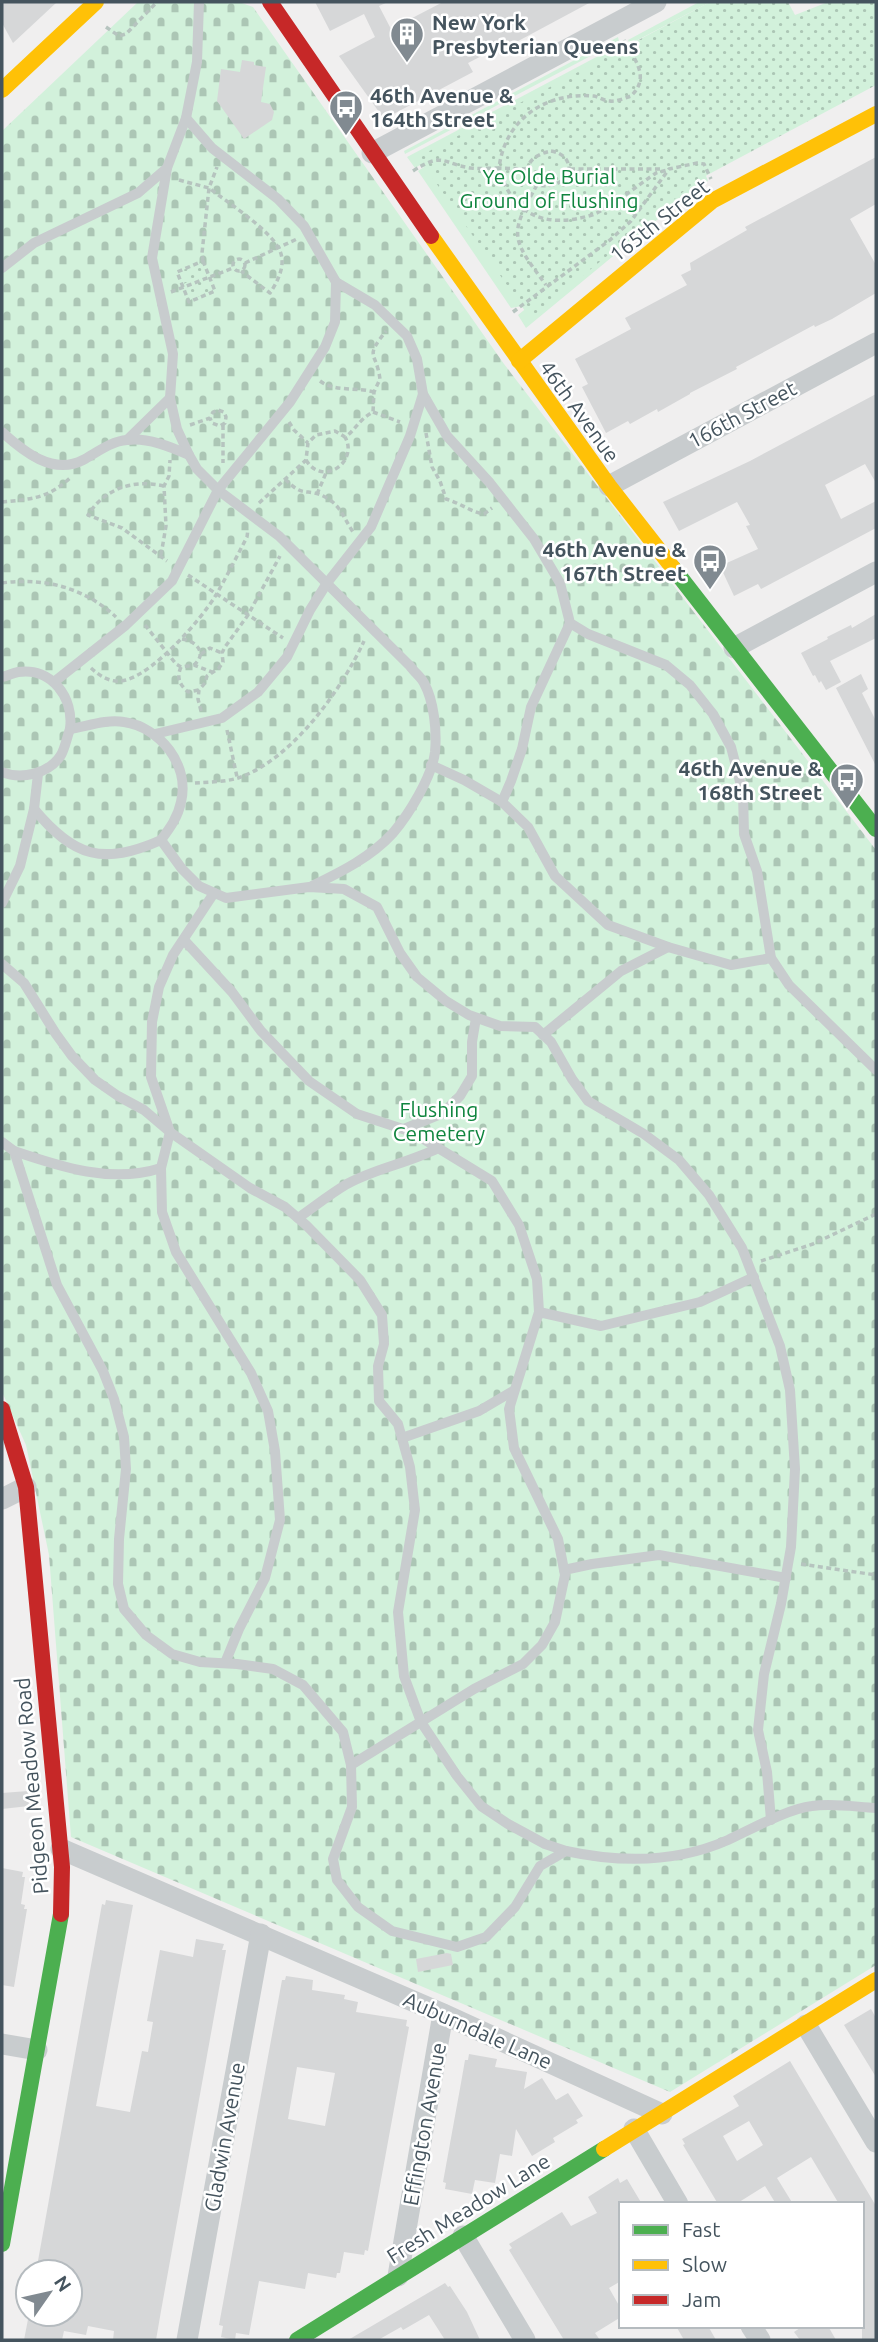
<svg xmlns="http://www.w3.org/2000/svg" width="878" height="2342" font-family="Ubuntu,sans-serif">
	<defs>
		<pattern id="cemetery-stones" width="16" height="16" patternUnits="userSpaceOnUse" patternTransform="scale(1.75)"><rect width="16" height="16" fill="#d2f1db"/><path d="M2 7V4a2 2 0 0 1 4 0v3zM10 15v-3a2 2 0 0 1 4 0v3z" fill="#acc6b5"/></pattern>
		<pattern id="park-dots" width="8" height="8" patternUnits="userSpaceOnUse" patternTransform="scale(1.75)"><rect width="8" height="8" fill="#d2f1db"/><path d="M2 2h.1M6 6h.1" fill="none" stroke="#acc6b5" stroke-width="1.8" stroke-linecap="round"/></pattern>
	</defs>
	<rect width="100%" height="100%" fill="#f0efef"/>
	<!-- grass -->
	<g fill="#d2f1db">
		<polygon points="699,2 710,2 630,44 628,40"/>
		<polygon points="618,37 619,41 405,154 404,151"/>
		<polygon points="621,44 624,48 522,306 511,308 418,171 424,167 422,164 415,168 407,157"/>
		<polygon points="702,166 708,181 698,186 526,328 518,315"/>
	</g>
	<!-- cemetery -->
	<polygon fill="url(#cemetery-stones)" points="138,2 239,2 253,7 504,364 876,850 876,1965 670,2092 71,1837 49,1555 26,1445 2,1392 2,131"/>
	<!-- park -->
	<g fill="url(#park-dots)">
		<polygon points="710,2 788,2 795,15 828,2 876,2 876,85 696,181 612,252 534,315 525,311 418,157"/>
		<polygon points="201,263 206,275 183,284 178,272"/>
		<polygon points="207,279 212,291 190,300 185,288"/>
	</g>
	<!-- building -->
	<g fill="#d6d7d8" fill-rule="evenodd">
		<polygon points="2,2 57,2 13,43 2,23"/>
		<polygon points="315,2 388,2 379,6 391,29 443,2 591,2 505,48 503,45 468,63 473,72 384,119 339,56 375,37 364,14 330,31"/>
		<polygon points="242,60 254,62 254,65 266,67 261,102 270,104 274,112 272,120 244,139 217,101 221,69 240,72"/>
		<polygon points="876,157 876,204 850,219 876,265 876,293 832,319 815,327 814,325 736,367 737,369 690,393 690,394 658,412 657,409 630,424 628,421 606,433 582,387 588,384 575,359 631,329 625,318 687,285 681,275 691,270 690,263 747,230 745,227"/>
		<polygon points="876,394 876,483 865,464 825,485 841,519 876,501 876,528 761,589 758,584 734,596 720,566 758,549 746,526 750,525 737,502 679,531 663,502 750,461"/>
		<polygon points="876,614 876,638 830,661 841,682 826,690 821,681 819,683 815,675 813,676 801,653 828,639 827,637 851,625 852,628"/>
		<polygon points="861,674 868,689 862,693 876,721 876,766 836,688"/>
		<polygon points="28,1791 29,1806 2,1809 2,1793"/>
		<polygon points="2,1868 23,1872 22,1877 25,1877 21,1904 25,1905 24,1909 27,1909 14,1987 2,1985"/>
		<polygon points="106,1900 133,1905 96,2106 130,2112 142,2051 148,2052 153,2022 147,2021 160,1950 193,1957 196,1939 224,1944 222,1950 226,1950 161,2311 156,2340 113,2340 114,2331 88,2326 86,2335 64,2331 62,2340 24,2340 29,2314 70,2314 70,2272 36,2272 102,1904 105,1905"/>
		<polygon points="447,1953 451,1954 453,1965 418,1972 416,1959"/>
		<path d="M286 1976 313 1980 312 1990 345 1995 344 1999 358 2002 356 2012 407 2020 406 2026 409 2027 368 2251 365 2250 364 2255 344 2252 340 2273H337L336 2278 308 2273 305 2289 259 2281 249 2335 236 2333 235 2340 221 2337 223 2326 219 2325 282 1980H285ZM297 2067 335 2073 325 2126 288 2119Z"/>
		<polygon points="871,2009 876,2018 876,2077 844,2025"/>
		<polygon points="469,2054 497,2059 495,2067 527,2072 524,2089 542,2078 556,2100 568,2093 583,2116 576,2120 578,2123 553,2138 555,2142 532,2156 516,2129 512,2156 500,2154 495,2183 475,2180 472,2194 445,2189 446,2183 443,2182 461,2083 465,2060 468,2060"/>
		<path d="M790 2061 876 2206V2340H862V2204H839L811 2157 777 2178 793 2204H776L765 2186 736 2204H718L683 2145 685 2144 682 2139 739 2106 733 2096ZM749 2121 763 2145 737 2161 723 2136Z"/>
		<polygon points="618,2178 620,2183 627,2179 642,2204 621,2204 621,2281 609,2288 621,2309 621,2317 595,2333 600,2340 564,2340 509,2250 512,2248 509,2244 562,2212 571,2226 597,2213 588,2197"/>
		<polygon points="445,2283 448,2287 450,2286 467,2312 480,2340 445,2340 429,2315 403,2330 401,2327 378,2340 348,2340"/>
		<polygon points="676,2326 708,2326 716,2340 684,2340"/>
		<polygon points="803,2326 828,2326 836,2340 800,2340 794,2332"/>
	</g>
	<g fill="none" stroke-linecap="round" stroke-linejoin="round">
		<!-- path -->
		<g stroke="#b6c4bf" stroke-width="3.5" stroke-dasharray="5 3.5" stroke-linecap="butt">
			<polyline points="106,27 119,36 126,34 157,2"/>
			<path d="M551 151C563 153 570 160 569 172 562 185 551 187 537 185 518 169 531 155 551 151Z"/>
			<path d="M527 169 499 168C512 216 546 229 592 215 607 210 641 183 656 173L667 170"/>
			<polyline points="570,169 663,169"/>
			<path d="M413 171C444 151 442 164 471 168 480 169 490 168 499 168 505 119 545 92 594 96 599 97 604 101 610 101 616 102 625 98 631 96 651 77 634 59 624 40"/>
			<polyline points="179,180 209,188 217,167"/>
			<path d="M537 185C508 236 512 239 546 285"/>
			<circle cx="239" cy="265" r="6"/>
			<path d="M203 261 202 253 209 188C227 202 272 231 280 251 286 265 278 281 270 293L241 271"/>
			<polygon points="203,261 215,291 189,302 177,272"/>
			<polyline points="245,263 297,239"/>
			<polyline points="171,292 233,268"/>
			<polyline points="513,312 610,240 631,221 669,169 697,163 704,164 711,179"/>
			<path d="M320 381C334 392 357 387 374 392"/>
			<polyline points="373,412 400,422"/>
			<polyline points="289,422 294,430 308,443"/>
			<polyline points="190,425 210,418 213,412 218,410 224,412 226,417 225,423 220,426 212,423 210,418"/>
			<polyline points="223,425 223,463"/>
			<path d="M426 433 432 467 440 481 446 499C460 503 471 512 484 514L492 508"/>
			<path d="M306 460C323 488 359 461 345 437"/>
			<path d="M285 479C304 499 306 487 325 497 341 505 344 519 353 532"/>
			<path d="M164 486C134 479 105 488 88 515L122 528 167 561"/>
			<polyline points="317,494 326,473"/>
			<path d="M2 502C31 499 47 499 70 478"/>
			<path d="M259 503 306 460 308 443 316 435 335 431 345 437C355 431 358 420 373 412L374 392 380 379C376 350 364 359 386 331"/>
			<polyline points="161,555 166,526 164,486 169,476 170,460"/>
			<polyline points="188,575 283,638"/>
			<path d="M2 583C44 577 85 588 116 617"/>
			<polyline points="145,625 176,664 181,667 194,665 212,672"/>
			<path d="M182 639C196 641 208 653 194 665"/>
			<polyline points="201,654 210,648 222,653"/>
			<path d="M181 667C176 678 180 685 188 692L199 690"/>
			<path d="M91 668C101 677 112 684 126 680 155 672 200 621 216 595 227 576 237 556 247 537L248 529"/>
			<polyline points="201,711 198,699 199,690 205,683 207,676 219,668 223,662 222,653 225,647 248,615 280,556"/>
			<polyline points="227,730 237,777"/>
			<path d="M195 783C209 782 225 782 238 778 292 760 342 689 364 641"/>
			<polyline points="761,1261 813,1244 876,1214"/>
			<polyline points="801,1564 876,1575"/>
		</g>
		<!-- lane -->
		<g stroke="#c8ccce" stroke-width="10">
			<polyline points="186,118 212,148 278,199 304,226 336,282 375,305 407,336 417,359 423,394 447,436 490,483 534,539 560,583 570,623 588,634 666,665 690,685 713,714 731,747 743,793 744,834 757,871 771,958 789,985 876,1070"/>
			<path d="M167 168 152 258 173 354 170 398 177 429 189 455 197 469 218 490 279 536 410 666C414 672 421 677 424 683 434 701 437 731 435 752 432 777 409 814 393 833 371 857 341 872 312 886"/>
			<polyline points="2,268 34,243 138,193 167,168 186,118 197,62 199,2"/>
			<path d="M2 432C23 451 53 476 83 460 96 453 111 441 127 440 147 437 171 447 189 455"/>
			<polyline points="127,440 170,398"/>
			<path d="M2 677C7 676 13 673 18 672 52 667 74 698 70 729 88 726 106 719 124 722 160 727 190 765 181 802 178 817 170 828 161 840L182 869 199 886 226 898 309 887 344 889 377 907 400 953 417 977 446 1001 469 1015 500 1026 535 1027 551 1042 572 1079 588 1101 644 1134 679 1160 709 1195 742 1248 780 1346 790 1390 795 1469 791 1547 781 1604 764 1674 758 1730 767 1772 771 1820"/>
			<polyline points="54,682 126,625 172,581 218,490 290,402 325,347 335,322 336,282"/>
			<polyline points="155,734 222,718 258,692 287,657 310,610 327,583 371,527 410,436 423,394"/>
			<polyline points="431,765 464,780 502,802 528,827 555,876 608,925 668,947 731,965 771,958"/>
			<path d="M2 772C21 780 49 774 61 755 65 748 67 737 70 729"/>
			<polyline points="502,802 511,781 522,749 531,707 570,623"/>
			<path d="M34 809C74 857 103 866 161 840"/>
			<polyline points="214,893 173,955 159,987 152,1022 151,1077 170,1132 161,1168 162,1212 176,1252 251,1373 268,1411 275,1451 280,1520 265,1578 239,1629 225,1663"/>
			<polyline points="2,903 20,866 34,809 38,774"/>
			<polyline points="184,940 232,992 261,1031 309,1081 357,1114 412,1132 492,1181 519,1225 537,1279 539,1312"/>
			<polyline points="2,964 24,983 56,1034 72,1056 95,1080 118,1096 144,1110 170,1132 250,1188 285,1207 306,1225 360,1280 382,1315 384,1344 378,1366 379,1401 398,1424 410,1467 415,1510 398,1612 404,1676 421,1722 457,1776 481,1806 508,1824 545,1844 566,1851"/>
			<polyline points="543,1035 621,971 668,947"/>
			<polyline points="404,1129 443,1113 460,1096 472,1076 472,1042 476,1018"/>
			<path d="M2 1142 14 1151 57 1285 103 1371 114 1399 124 1437 126 1469 119 1539 118 1584 124 1609 146 1635 172 1654 200 1662 237 1664 273 1669 303 1685 343 1732 351 1765 352 1807 333 1859 337 1880 358 1907 392 1931 457 1947 486 1937 515 1907 540 1866 566 1851C621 1863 676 1863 728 1840 752 1829 787 1809 812 1806 833 1803 856 1807 876 1808"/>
			<path d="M14 1151C61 1167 112 1184 161 1168"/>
			<path d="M298 1218C314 1207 330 1194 347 1184 376 1168 409 1163 438 1148"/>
			<polyline points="402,1438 479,1411 513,1391"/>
			<polyline points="564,1570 592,1564 659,1555 786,1578"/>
			<polyline points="351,1765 474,1689 523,1664 542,1645 555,1622 565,1575 558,1539 514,1448 509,1409 539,1312 601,1326 700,1302 754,1277"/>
		</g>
		<!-- street -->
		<g stroke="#c8ccce" stroke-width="21">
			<polyline points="372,153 656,2"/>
			<polyline points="609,486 876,343"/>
			<polyline points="734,648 876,572"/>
			<polyline points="2,1499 26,1487"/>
			<polyline points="61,1849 443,2014 662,2114"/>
			<polyline points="806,2025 876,2142"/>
			<polyline points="2,2044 37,2050"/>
			<polyline points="634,2129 678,2204"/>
			<polyline points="463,2236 525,2340"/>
			<polyline points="398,2276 443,2014"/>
			<polyline points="751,2326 760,2340"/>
			<polyline points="187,2340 261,1934"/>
		</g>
		<!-- fast -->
		<g stroke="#4caf50" stroke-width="16">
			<polyline points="673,568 876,829"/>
			<polyline points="2,2244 61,1914"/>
			<polyline points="297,2340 604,2149"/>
		</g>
		<!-- slow -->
		<g stroke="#ffc107" stroke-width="16">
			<polyline points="2,90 96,2"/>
			<polyline points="431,236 609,486 673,568"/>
			<polyline points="519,361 712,201 876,114"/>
			<polyline points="604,2149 876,1980"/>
		</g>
		<!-- jam -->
		<g stroke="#c62828" stroke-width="16">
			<polyline points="270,2 431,236"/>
			<polyline points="2,1409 26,1487 62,1867 61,1914"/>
		</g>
	</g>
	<!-- icons -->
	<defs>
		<g id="building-pin" transform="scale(1.75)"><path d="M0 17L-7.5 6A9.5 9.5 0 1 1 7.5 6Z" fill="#818a91" stroke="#fff"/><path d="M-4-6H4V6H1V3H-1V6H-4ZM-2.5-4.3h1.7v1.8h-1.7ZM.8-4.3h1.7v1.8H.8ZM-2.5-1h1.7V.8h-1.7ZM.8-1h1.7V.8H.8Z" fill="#fff"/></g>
		<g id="bus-pin" transform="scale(1.75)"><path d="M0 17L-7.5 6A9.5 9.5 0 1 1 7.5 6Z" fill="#818a91" stroke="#fff"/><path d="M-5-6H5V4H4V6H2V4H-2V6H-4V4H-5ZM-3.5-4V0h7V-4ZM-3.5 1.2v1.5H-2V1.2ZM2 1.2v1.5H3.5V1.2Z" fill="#fff"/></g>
	</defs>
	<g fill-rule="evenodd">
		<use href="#building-pin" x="407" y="34"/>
		<use href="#bus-pin" x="346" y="107"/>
		<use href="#bus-pin" x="710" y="561"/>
		<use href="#bus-pin" x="847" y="780"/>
	</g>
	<g text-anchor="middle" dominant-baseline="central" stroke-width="5" stroke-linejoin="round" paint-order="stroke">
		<!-- poi labels -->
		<g font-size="21" font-weight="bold" fill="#45545e" stroke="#fff" text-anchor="start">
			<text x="432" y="22">New York<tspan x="432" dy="24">Presbyterian Queens</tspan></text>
			<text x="370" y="95">46th Avenue &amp;<tspan x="370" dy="24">164th Street</tspan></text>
			<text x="686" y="549" text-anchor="end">46th Avenue &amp;<tspan x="686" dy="24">167th Street</tspan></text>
			<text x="822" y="768" text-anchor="end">46th Avenue &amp;<tspan x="822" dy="24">168th Street</tspan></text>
		</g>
		<!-- park labels -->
		<g font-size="21" fill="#10853f" stroke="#fff">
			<text x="549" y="176">Ye Olde Burial<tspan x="549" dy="24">Ground of Flushing</tspan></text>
			<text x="439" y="1109">Flushing<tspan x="439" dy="24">Cemetery</tspan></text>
		</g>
		<!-- street labels -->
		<g font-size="21" fill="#45545e" stroke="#fff">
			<text transform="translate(659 220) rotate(-38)">165th Street</text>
			<text transform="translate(580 411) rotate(54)">46th Avenue</text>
			<text transform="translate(742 414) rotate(-28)">166th Street</text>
			<text transform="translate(31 1786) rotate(-95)">Pidgeon Meadow Road</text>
			<text transform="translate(478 2030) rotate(24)">Auburndale Lane</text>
			<text transform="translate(424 2124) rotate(-80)">Effington Avenue</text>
			<text transform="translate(224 2137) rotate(-80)">Gladwin Avenue</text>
			<text transform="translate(468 2208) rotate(-32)">Fresh Meadow Lane</text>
		</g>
	</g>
	<!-- border -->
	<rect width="878" height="2342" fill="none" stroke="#45545e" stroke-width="7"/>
	<!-- legend -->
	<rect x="619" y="2202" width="245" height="126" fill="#ffffff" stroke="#b5bbbf" stroke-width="2"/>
	<rect x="633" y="2225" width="35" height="10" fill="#4caf50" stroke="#b5bbbf" stroke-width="2"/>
	<text x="682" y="2237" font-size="21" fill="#45545e">Fast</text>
	<rect x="633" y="2260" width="35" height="10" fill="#ffc107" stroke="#b5bbbf" stroke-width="2"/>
	<text x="682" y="2272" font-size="21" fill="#45545e">Slow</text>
	<rect x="633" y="2295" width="35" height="10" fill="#c62828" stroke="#b5bbbf" stroke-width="2"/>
	<text x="682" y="2307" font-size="21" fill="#45545e">Jam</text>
	<!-- north arrow -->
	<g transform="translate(49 2293) rotate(56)"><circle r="33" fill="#ffffff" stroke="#b5bbbf" stroke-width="2"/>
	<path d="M0-5L12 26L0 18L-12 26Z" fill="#818a91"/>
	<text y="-10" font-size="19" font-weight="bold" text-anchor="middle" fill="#45545e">N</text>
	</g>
</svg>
